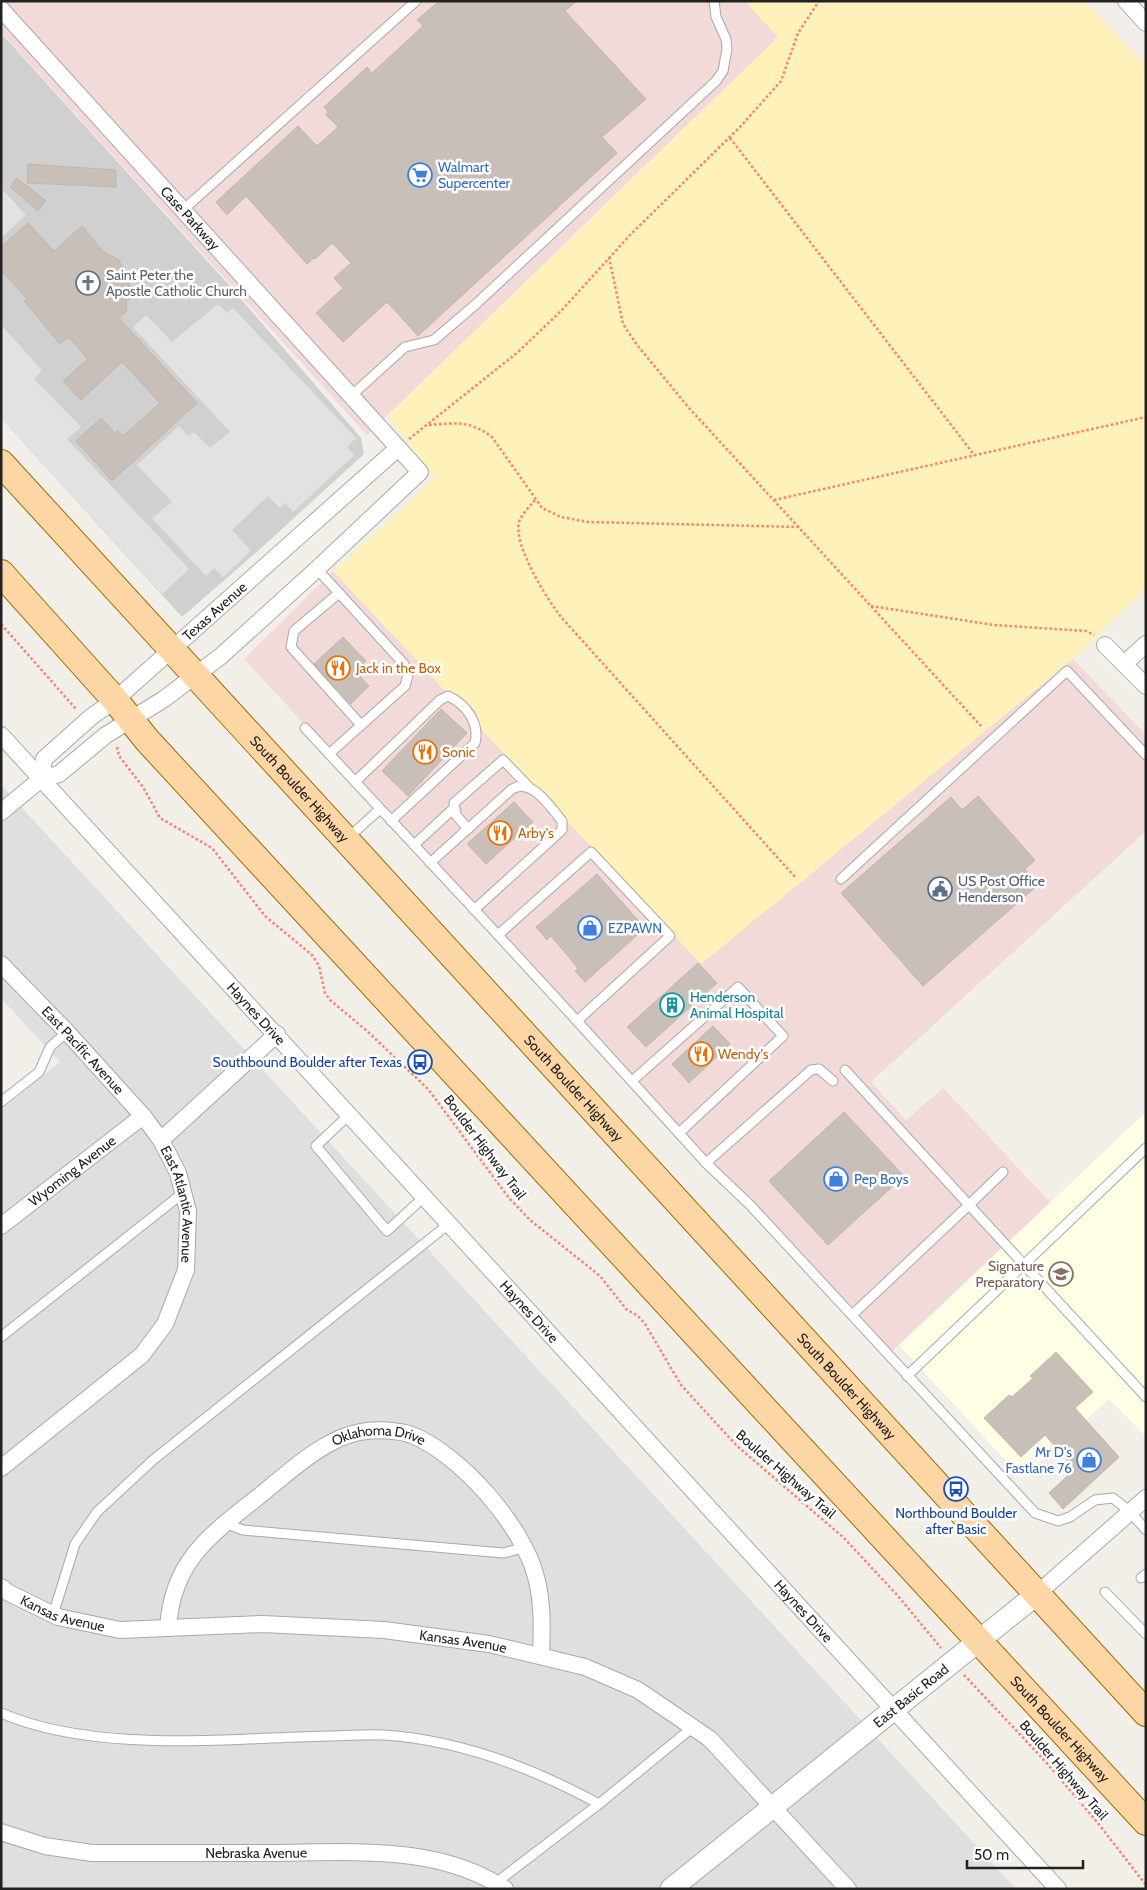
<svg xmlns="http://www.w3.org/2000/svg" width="1147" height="1890" font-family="Cabin,sans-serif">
	<rect width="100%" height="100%" fill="#f2efe9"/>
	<!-- residential -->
	<polygon fill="#e0dfdf" points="1,785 1016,1889 1,1889 1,1110 60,1062 1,998"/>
	<!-- commercial -->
	<g fill="#f2dad9">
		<polygon points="1,1 745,1 778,37 367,435 1,32"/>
		<polygon points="333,571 701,963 1073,659 1146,735 1146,831 871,1082 906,1120 943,1088 1051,1203 887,1356 244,659"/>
	</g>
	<!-- education -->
	<polygon fill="#ffffe5" points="1146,1112 1146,1437 1109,1399 1022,1478 899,1345"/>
	<!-- religious -->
	<polygon fill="#d0d0d0" points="1,33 228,284 361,438 364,454 259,550 182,617 1,418"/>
	<!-- sand -->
	<polygon fill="#fff1ba" points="745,1 1085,1 1146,67 1146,589 1073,659 701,964 333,571 435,478 388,416 778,37"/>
	<!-- parking -->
	<g fill="#e2e2e2">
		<polygon points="1,188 26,215 1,238"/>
		<polygon points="218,304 227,313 233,308 356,438 347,447 354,455 293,512 285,503 280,508 268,496 232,530 251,551 223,577 214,568 206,576 152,518 172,502 137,465 179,426 188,436 194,432 210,448 230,432 133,327 146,315 172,342"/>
		<polygon points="1,325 42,370 34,379 81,427 67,439 189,569 162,594 1,418"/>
	</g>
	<!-- building -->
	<g fill="#c7bfb8" stroke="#c4b6ab">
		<polygon points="439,1 577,1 565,11 646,99 602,137 617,153 418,336 387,302 343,342 316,313 343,288 334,278 351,263 332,243 315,259 314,258 307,264 246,196 227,215 216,202 298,126 317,146 338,127 326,115 328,112 324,107 367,67 372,73 423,26 417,20"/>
		<polygon points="28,164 116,170 116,187 27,183"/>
		<polygon points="17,178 46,201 38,211 10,187"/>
		<polygon points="28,223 54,251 82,226 104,252 119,260 129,282 132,297 126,302 127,311 119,318 197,403 112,481 76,441 101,418 115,433 118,431 123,436 160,403 122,362 81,400 63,381 88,359 69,337 60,344 24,301 27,299 1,270 1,247"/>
		<polygon points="343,637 366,661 355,671 369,686 351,704 314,664"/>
		<polygon points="441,709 467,733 408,796 382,771"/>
		<polygon points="978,796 1035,860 1025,869 1038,885 923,986 841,893 951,797 962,810"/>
		<polygon points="514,802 533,822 486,864 467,844"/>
		<polygon points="597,874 645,928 585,982 575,971 578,968 551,936 547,940 536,927"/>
		<polygon points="698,963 717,983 646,1047 627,1027"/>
		<polygon points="713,1026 730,1044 689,1083 672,1064"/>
		<polygon points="844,1112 904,1176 828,1245 769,1181"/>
		<polygon points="1056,1352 1093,1392 1075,1408 1119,1457 1063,1509 1049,1493 1075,1469 1045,1435 1021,1457 984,1418 1009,1395 1012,1397 1033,1378 1030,1376"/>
	</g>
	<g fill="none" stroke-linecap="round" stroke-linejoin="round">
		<!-- service casing -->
		<g stroke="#a9a9a9" stroke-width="11">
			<g id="service">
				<polyline points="183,210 416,1"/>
				<polyline points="351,396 405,347 434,340 476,304 716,81 723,71 727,49 726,39 716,17 714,1"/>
				<polyline points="317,569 404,664 408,675 405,686 329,754"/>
				<polyline points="339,593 294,631 291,647 361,725"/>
				<polyline points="305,728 498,935"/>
				<path d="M355 782 440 700 448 696C466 704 480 723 475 743L391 821"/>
				<polyline points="468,829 456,815 454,803 503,760 529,787"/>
				<polyline points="348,838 380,809"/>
				<polyline points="414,845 454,808"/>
				<path d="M430 863 512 789C532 777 551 808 562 821V830L474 910"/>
				<polyline points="841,879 1067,671 1146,755"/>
				<polyline points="577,1021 498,935 591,852 670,936 577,1021 706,1163"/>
				<polyline points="845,1070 969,1205 1003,1172"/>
				<polyline points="632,1081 738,987 783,1036 679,1133"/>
				<polyline points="833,1081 819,1069 811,1070 706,1163 750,1205 1035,1513 1058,1521 1070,1517 1095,1500 1113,1498 1130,1512 1146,1530"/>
				<polyline points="1,1102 39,1072 50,1047 67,1032"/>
				<polyline points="350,1114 316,1146 387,1231 425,1196"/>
				<polyline points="852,1315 969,1205 1146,1397"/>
				<polyline points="1,1337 183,1193"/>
				<polyline points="907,1376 1146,1148"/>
				<polyline points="225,1523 243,1530 503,1553 523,1548"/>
				<polyline points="1141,1578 1146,1574"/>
				<polyline points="1105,1592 1146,1634"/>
				<polyline points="53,1615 75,1544 97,1512 153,1460 450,1223"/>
				<path d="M1 1713C96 1754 229 1738 331 1736 348 1736 367 1734 384 1735 460 1740 533 1768 599 1804"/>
				<polyline points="493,1885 599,1804 693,1727"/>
			</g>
		</g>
		<!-- minor casing -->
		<g stroke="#a9a9a9" stroke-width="18">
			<g id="minor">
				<polyline points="1126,1 1146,23"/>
				<path id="s1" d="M1 9 420 472 317 569 221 656 164 699 106 735 59 774 41 779 1 812"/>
				<polyline points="1105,645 1146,686"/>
				<polyline points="1124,664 1146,644"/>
				<path id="s2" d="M1 735 1058 1889"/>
				<path id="s3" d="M41 779 44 759 91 717 115 700 398 448"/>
				<path id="s4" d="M1 964 67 1032 143 1116 161 1140 178 1173 188 1211 186 1270 165 1324 142 1355 1 1468"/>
				<polyline points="161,1140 277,1034"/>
				<path id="s5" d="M1 1226 143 1116"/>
				<path id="s6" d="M1 1587 9 1593 58 1617 120 1630 263 1624 384 1630 489 1644 585 1667 638 1690 710 1739 848 1889"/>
				<polyline points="1037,1594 1146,1498"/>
				<path id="s7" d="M168 1628C172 1564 206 1538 253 1501 283 1478 321 1439 360 1432 375 1429 398 1430 412 1435 461 1455 523 1526 536 1577 543 1603 542 1629 541 1656"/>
				<path id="s8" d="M1 1832 45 1846 92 1853C151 1853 209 1853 268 1853 347 1853 436 1843 505 1889"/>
			</g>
		</g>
		<!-- tertiary casing -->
		<g stroke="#a9a9a9" stroke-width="23">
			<g id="tertiary">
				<path id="s9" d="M671 1889 1037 1594"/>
			</g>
		</g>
		<!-- primary casing -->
		<g stroke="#a06b00" stroke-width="28">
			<g id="primary">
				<path id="s10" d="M1 463 1146 1713"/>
				<path id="s11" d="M1 573 115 700 147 740 1146 1822"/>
			</g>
		</g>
		<!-- path -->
		<g stroke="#fa8072" stroke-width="2.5" stroke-dasharray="2.5 2.5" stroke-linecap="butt">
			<polyline points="730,138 975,456"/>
			<polyline points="609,257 623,324 637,345 689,408 981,726"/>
			<path d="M429 425C456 423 469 420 492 437L542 508 561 517 588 522 799 527"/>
			<polyline points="409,439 518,352 561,311 631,234 740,127 781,81 798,33 819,1"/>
			<path d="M535 500C529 507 522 514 519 522 513 545 547 599 561 617L795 877"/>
			<polyline points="774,500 1146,417"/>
			<polyline points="871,606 994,625 1086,631 1094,635"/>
			<polyline points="1,624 76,709"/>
			<polyline points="117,747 119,756 143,787 160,818 212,848 265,916 312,955 319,966 325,993 330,1000 367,1031 428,1089 509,1198 530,1220 600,1276 626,1309 638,1316 645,1324 681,1385 737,1446 844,1538 898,1596 941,1648"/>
			<polyline points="964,1675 1045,1761 1097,1822 1146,1885"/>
		</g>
		<!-- service -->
		<use href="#service" stroke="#fff" stroke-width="9"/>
		<!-- minor -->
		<use href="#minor" stroke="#fff" stroke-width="16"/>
		<!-- tertiary -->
		<use href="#tertiary" stroke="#fff" stroke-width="21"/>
		<!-- primary -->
		<use href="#primary" stroke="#fcd6a4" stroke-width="26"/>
	</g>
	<!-- icons -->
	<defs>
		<g id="supermarket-ring" transform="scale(1.25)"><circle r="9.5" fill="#fff" stroke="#3f7fe0" stroke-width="1.5"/><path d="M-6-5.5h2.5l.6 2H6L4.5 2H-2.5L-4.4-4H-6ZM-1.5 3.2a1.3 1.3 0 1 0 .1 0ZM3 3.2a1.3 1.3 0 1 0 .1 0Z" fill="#3f7fe0"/></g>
		<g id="church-ring" transform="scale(1.25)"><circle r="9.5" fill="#fff" stroke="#6b7280" stroke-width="1.5"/><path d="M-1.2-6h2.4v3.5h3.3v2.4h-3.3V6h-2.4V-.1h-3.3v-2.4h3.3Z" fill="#6b7280"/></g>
		<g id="restaurant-ring" transform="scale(1.25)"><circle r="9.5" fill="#fff" stroke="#e8710a" stroke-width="1.5"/><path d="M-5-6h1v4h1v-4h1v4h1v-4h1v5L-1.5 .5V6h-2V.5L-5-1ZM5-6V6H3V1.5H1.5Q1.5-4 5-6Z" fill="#e8710a"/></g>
		<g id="civic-ring" transform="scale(1.25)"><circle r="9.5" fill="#fff" stroke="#5c6f8a" stroke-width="1.5"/><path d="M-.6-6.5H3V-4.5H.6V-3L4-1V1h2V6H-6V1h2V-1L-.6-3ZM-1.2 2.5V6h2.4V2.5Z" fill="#5c6f8a"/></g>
		<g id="shop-ring" transform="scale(1.25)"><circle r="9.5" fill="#fff" stroke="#3f7fe0" stroke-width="1.5"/><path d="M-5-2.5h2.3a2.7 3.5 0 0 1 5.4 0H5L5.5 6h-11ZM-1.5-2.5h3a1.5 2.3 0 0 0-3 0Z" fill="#3f7fe0"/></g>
		<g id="building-ring" transform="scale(1.25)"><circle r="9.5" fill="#fff" stroke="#0f9aa8" stroke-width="1.5"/><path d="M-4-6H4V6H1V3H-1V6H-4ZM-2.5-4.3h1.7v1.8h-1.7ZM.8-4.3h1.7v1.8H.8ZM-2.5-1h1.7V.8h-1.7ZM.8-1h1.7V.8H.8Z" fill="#0f9aa8"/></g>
		<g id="bus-ring" transform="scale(1.25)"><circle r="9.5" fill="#fff" stroke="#1a4fb4" stroke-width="1.5"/><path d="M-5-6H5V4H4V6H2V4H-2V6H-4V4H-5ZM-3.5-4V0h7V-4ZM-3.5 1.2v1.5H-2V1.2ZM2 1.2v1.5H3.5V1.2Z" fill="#1a4fb4"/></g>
		<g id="school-ring" transform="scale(1.25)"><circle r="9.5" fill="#fff" stroke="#8d6e63" stroke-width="1.5"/><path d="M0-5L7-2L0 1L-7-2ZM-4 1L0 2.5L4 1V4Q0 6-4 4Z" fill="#8d6e63"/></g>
	</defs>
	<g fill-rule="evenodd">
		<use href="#supermarket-ring" x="420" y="175"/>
		<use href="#church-ring" x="88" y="283"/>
		<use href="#restaurant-ring" x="338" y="668"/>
		<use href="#restaurant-ring" x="425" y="752"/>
		<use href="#restaurant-ring" x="500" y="833"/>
		<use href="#civic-ring" x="940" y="889"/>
		<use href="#shop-ring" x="590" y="928"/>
		<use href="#building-ring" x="672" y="1005"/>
		<use href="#restaurant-ring" x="701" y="1054"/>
		<use href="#bus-ring" x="420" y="1062"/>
		<use href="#shop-ring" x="836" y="1179"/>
		<use href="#school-ring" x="1061" y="1274"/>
		<use href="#shop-ring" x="1089" y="1460"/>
		<use href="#bus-ring" x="956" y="1489"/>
	</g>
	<g text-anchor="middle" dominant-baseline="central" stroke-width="5" stroke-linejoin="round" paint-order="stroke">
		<!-- shop labels -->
		<g font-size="14" fill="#366cbe" stroke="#fff" text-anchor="start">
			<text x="438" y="167">Walmart<tspan x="438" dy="16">Supercenter</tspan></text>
			<text x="608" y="928">EZPAWN</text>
			<text x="854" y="1179">Pep Boys</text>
			<text x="1072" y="1452" text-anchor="end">Mr D's<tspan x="1072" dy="16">Fastlane 76</tspan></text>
		</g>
		<!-- street labels -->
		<g font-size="14" fill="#222" stroke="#fff">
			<text stroke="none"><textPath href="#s1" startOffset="282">Case Parkway</textPath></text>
			<text stroke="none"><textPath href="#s3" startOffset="246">Texas Avenue</textPath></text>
			<text stroke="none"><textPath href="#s10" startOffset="442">South Boulder Highway</textPath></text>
			<text stroke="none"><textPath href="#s2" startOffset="378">Haynes Drive</textPath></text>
			<text stroke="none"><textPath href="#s4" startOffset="119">East Pacific Avenue</textPath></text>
			<text stroke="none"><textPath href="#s10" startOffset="848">South Boulder Highway</textPath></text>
			<text transform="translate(485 1147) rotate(53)">Boulder Highway Trail</text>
			<text stroke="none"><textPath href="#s5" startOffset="90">Wyoming Avenue</textPath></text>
			<text stroke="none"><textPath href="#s4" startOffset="306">East Atlantic Avenue</textPath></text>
			<text stroke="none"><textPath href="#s2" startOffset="782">Haynes Drive</textPath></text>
			<text stroke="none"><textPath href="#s10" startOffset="1252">South Boulder Highway</textPath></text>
			<text stroke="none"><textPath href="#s7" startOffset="306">Oklahoma Drive</textPath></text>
			<text transform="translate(786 1474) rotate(41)">Boulder Highway Trail</text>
			<text stroke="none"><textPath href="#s2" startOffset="1188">Haynes Drive</textPath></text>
			<text stroke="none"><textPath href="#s6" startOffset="68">Kansas Avenue</textPath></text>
			<text stroke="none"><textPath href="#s6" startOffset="472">Kansas Avenue</textPath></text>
			<text stroke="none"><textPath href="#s9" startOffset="308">East Basic Road</textPath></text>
			<text stroke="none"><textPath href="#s11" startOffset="1568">South Boulder Highway</textPath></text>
			<text transform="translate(1064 1770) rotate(49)">Boulder Highway Trail</text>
			<text stroke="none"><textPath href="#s8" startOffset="258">Nebraska Avenue</textPath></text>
		</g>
		<!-- worship labels -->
		<g font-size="14" fill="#5b616d" stroke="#fff" text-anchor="start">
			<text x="106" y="275">Saint Peter the<tspan x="106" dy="16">Apostle Catholic Church</tspan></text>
		</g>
		<!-- food labels -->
		<g font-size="14" fill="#c56008" stroke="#fff" text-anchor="start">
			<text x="356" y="668">Jack in the Box</text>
			<text x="442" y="752">Sonic</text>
			<text x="518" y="833">Arby's</text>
			<text x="718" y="1054">Wendy's</text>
		</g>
		<!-- service labels -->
		<g font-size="14" fill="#4e5e75" stroke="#fff" text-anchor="start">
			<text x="958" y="881">US Post Office<tspan x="958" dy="16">Henderson</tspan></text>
		</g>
		<!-- culture labels -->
		<g font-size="14" fill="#0d838f" stroke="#fff" text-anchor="start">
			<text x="690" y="997">Henderson<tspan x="690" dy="16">Animal Hospital</tspan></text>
		</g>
		<!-- transit labels -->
		<g font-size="14" fill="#164399" stroke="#fff" text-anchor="end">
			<text x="402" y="1062">Southbound Boulder after Texas</text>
			<text x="956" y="1513" text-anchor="middle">Northbound Boulder<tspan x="956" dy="16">after Basic</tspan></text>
		</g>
		<!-- education labels -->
		<g font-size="14" fill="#785e54" stroke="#fff" text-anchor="end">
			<text x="1044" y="1266">Signature<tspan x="1044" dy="16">Preparatory</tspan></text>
		</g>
	</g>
	<!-- border -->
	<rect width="1147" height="1890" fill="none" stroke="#222222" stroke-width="5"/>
	<!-- scale -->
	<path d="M967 1860v8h116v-8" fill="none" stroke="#222222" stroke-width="2.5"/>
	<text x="974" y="1860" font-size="15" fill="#222222" stroke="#ffffff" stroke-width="4" paint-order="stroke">50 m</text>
</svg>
